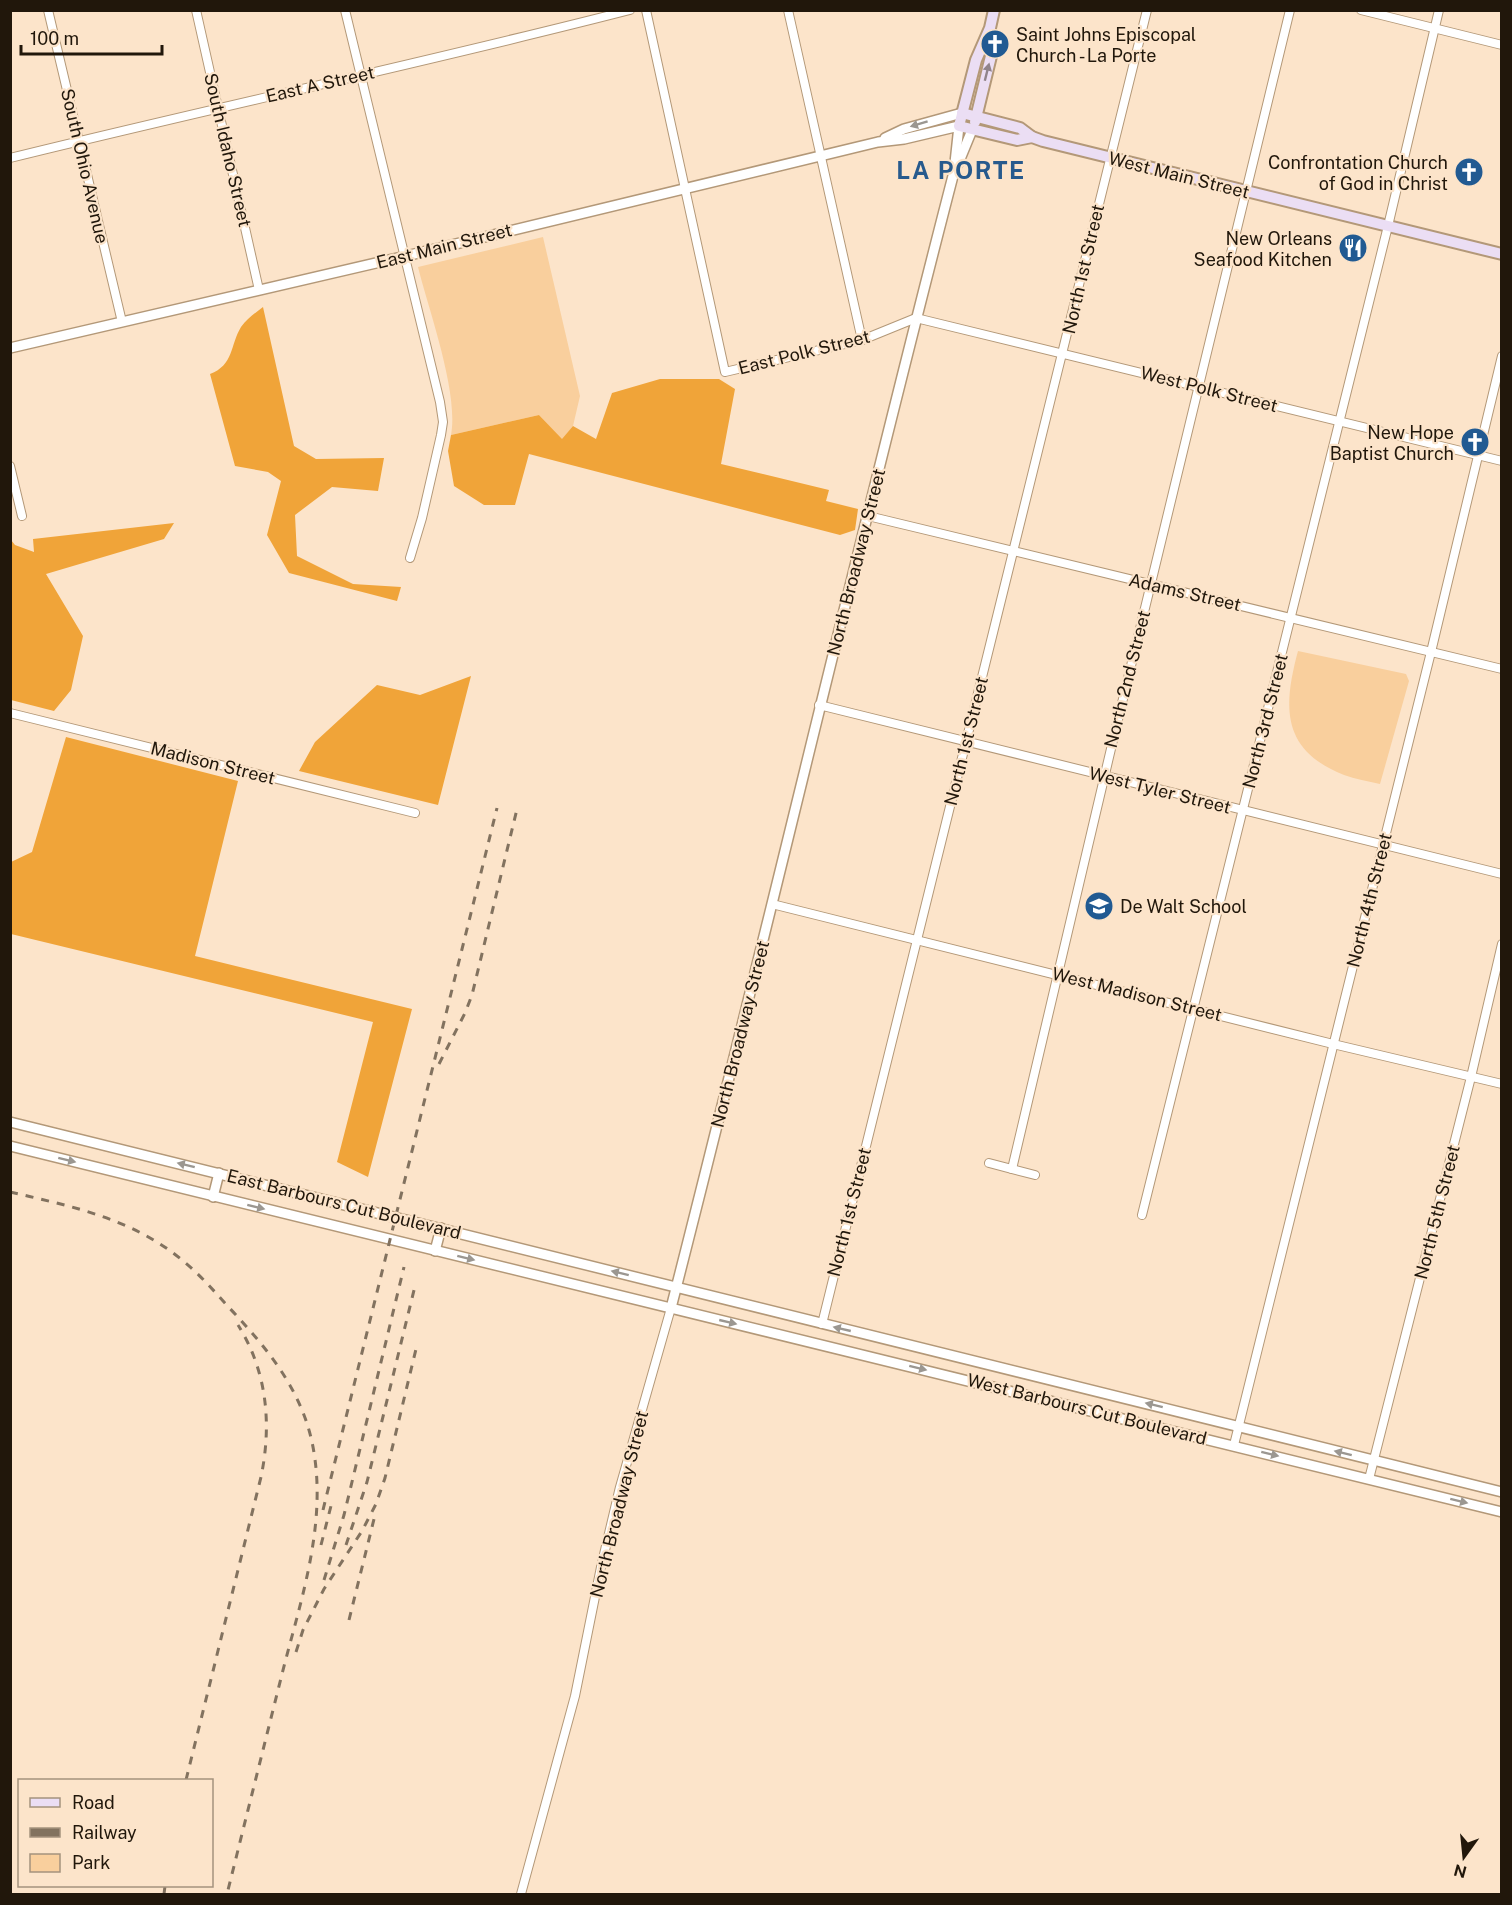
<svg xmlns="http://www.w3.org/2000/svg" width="1512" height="1905" font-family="'Public Sans',sans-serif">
	<rect width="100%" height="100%" fill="#fce4ca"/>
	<!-- green -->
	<g fill="#f9cf9d">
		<path d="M543 237 580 396 573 426 562 440 539 415 451 435C459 393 429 311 418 267Z"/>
		<path d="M1298 651 1406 674 1409 681 1380 784C1368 781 1355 779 1344 775 1281 750 1283 707 1298 651Z"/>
	</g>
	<!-- forest -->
	<g fill="#f0a439">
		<path d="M263 307 294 446 316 459 384 458 378 491 332 487 295 515 297 556 353 584 401 587 397 601 289 573 267 535 281 481 268 472 235 466 210 374C234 365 230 345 241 327 247 319 255 313 263 307Z"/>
		<polygon points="660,379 719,379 735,389 721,464 829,490 826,501 858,509 855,530 840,535 529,454 515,505 484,505 454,486 448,451 451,435 539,415 562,439 573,426 596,439 612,393"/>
		<polygon points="174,523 164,539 46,574 83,636 71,690 54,711 11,700 11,540 15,545 34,552 33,539"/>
		<polygon points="471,676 438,805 299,771 315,742 377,685 420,695"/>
		<polygon points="66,737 238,781 195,956 412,1009 368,1177 337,1162 373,1022 11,934 11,862 32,852"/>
	</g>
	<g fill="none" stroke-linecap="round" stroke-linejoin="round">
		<!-- minor casing -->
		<g stroke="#b39878" stroke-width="10">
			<g id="minor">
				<polyline points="48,10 122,322"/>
				<polyline points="196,10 259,290"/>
				<polyline points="345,10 440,402 443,422 441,435 422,518 410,558"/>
				<polyline points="646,10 725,372 862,340 916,318 1502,461"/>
				<polyline points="788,10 862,340"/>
				<polyline points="1361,10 1502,45"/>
				<path d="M10 158C216 107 424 63 630 10"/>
				<polyline points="10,466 22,516"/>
				<polyline points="868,516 1502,669"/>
				<polyline points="819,705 1502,874"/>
				<polyline points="10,713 415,813"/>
				<polyline points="772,904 1333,1044 1502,1084"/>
				<polyline points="989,1163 1035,1175"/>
				<path d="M1012 1169C1102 782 1195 396 1290 10"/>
				<polyline points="1142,1215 1388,226 1439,10"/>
				<polyline points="822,1324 1147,10"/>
				<polyline points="1234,1445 1431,652 1502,356"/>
				<polyline points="1369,1479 1471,1077 1502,944"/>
				<polyline points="521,1894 575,1696 601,1567 620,1487 671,1308"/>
			</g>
		</g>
		<!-- tertiary casing -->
		<g stroke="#b39878" stroke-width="12">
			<g id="tertiary">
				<polyline points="885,138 904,129 962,113"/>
				<polyline points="958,164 972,130"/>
				<path d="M10 348 406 256 878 142 904 139 959 126 954 172C856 550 768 930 671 1308"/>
				<polyline points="10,1122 1502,1492"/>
				<polyline points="10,1146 1502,1512"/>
				<polyline points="213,1197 219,1173"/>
				<polyline points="435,1251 441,1228"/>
			</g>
		</g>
		<!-- secondary casing -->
		<g stroke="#b39878" stroke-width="14">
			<g id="secondary">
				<polyline points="994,10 990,28 976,60 959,126 1017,140 1032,137"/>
				<polyline points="962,113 1020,128 1032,137 1043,141 1502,254"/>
				<polyline points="975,122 991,56 990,31"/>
			</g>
		</g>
		<!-- minor -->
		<use href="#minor" stroke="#fff" stroke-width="8"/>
		<!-- tertiary -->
		<use href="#tertiary" stroke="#fff" stroke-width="9"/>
		<!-- secondary -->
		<use href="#secondary" stroke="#ebdef4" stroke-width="10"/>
		<!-- rail -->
		<g stroke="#82725f" stroke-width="3" stroke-dasharray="8 8" stroke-linecap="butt">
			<polyline points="439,1064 465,1013 472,995 517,809"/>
			<path d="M10 1192C71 1206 133 1219 182 1260 202 1276 218 1296 236 1315 270 1352 301 1391 312 1442 329 1522 300 1602 281 1678 263 1750 245 1822 227 1894"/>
			<polyline points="323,1510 497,808"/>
			<polyline points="321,1545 332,1502"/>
			<polyline points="346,1545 367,1482 415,1286"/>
			<polyline points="324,1580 344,1515 404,1267"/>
			<polyline points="349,1620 374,1519"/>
			<polyline points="296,1652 303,1630 324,1589 362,1531 376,1504 385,1478 416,1349"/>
			<path d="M186 1780 261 1477C272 1424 267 1371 238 1325"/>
			<polyline points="164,1894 165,1886"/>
		</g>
	</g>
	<!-- one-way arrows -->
	<defs><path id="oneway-solid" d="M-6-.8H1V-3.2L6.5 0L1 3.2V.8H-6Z" transform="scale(1.5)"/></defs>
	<use fill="#90848b" href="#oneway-solid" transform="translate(987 72) rotate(-76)"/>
	<g fill="#9b9791">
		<use href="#oneway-solid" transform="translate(919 124) rotate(163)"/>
		<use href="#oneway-solid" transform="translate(67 1160) rotate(14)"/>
		<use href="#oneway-solid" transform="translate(186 1165) rotate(-166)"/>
		<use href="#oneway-solid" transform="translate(256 1207) rotate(14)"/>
		<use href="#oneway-solid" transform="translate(466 1258) rotate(14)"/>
		<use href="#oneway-solid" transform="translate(620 1273) rotate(-166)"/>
		<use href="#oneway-solid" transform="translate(728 1322) rotate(13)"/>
		<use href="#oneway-solid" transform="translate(842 1329) rotate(-167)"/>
		<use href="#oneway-solid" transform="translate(918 1368) rotate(14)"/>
		<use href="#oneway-solid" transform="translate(1154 1405) rotate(-166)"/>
		<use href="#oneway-solid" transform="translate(1343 1453) rotate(-166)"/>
		<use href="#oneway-solid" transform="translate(1270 1454) rotate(14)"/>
		<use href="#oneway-solid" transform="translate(1459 1501) rotate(14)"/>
	</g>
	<!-- icons -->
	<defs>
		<g id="church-disc" transform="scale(1.5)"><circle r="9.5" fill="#215a92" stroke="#fce4ca"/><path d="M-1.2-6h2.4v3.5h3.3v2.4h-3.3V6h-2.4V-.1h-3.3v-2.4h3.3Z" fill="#fff"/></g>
		<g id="restaurant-disc" transform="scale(1.5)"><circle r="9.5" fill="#215a92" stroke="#fce4ca"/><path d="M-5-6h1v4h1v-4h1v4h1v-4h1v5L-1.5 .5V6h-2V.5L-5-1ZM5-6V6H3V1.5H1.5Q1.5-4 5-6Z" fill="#fff"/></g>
		<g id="school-disc" transform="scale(1.5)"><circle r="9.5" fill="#215a92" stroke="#fce4ca"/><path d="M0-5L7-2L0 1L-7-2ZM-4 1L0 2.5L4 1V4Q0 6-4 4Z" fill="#fff"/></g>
	</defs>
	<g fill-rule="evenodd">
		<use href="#church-disc" x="995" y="44"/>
		<use href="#church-disc" x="1469" y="172"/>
		<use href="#restaurant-disc" x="1353" y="248"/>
		<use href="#church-disc" x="1475" y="442"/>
		<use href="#school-disc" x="1099" y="906"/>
	</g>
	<g text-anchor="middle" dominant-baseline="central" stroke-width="4.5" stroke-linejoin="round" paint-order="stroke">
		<!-- poi labels -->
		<g font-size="18" fill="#21170b" stroke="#fce4ca" text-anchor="end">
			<text x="1016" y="34" text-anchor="start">Saint Johns Episcopal<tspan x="1016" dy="21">Church - La Porte</tspan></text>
			<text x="1448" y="162">Confrontation Church<tspan x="1448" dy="21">of God in Christ</tspan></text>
			<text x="1332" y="238">New Orleans<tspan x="1332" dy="21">Seafood Kitchen</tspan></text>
			<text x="1454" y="432">New Hope<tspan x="1454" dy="21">Baptist Church</tspan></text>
			<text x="1120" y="906" text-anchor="start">De Walt School</text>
		</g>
		<!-- street labels -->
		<g font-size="18" fill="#21170b" stroke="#fce4ca">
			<text transform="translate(320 84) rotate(-13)">East A Street</text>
			<text transform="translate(228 150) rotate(77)">South Idaho Street</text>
			<text transform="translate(85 166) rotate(77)">South Ohio Avenue</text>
			<text transform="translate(1179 175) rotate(14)">West Main Street</text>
			<text transform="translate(444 246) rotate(-14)">East Main Street</text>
			<text transform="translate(1083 269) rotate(-77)">North 1st Street</text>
			<text transform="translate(804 352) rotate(-14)">East Polk Street</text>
			<text transform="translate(1209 389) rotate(14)">West Polk Street</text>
			<text transform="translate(856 562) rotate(-76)">North Broadway Street</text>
			<text transform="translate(1185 592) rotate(13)">Adams Street</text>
			<text transform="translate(1127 679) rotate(-76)">North 2nd Street</text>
			<text transform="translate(1265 721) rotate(-76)">North 3rd Street</text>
			<text transform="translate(966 741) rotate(-76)">North 1st Street</text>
			<text transform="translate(213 763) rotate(14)">Madison Street</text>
			<text transform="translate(1160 790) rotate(14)">West Tyler Street</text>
			<text transform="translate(1369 900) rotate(-76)">North 4th Street</text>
			<text transform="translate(1137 994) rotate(14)">West Madison Street</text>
			<text transform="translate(740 1034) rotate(-76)">North Broadway Street</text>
			<text transform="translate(344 1204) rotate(14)">East Barbours Cut Boulevard</text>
			<text transform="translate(849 1212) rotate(-76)">North 1st Street</text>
			<text transform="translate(1437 1212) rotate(-76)">North 5th Street</text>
			<text transform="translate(1087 1409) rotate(14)">West Barbours Cut Boulevard</text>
			<text transform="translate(619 1504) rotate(-76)">North Broadway Street</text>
		</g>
		<!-- district labels -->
		<g font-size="24" font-weight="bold" letter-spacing="1.5" fill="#275a8d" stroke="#fce4ca">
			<text x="961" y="170">LA PORTE</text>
		</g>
	</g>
	<!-- border -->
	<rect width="1512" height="1905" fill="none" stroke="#21170b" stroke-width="24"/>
	<!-- legend -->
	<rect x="18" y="1779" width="195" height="108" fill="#fce4ca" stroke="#a4927e" stroke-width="1.5"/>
	<rect x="30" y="1798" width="30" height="9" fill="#ebdef4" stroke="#a4927e" stroke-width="1.5"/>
	<text x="72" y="1809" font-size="18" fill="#21170b">Road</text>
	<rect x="30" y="1828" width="30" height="9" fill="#82725f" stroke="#a4927e" stroke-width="1.5"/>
	<text x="72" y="1839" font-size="18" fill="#21170b">Railway</text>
	<rect x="30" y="1854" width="30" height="18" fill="#f9cf9d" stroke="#a4927e" stroke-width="1.5"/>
	<text x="72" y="1869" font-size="18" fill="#21170b">Park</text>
	<!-- north arrow -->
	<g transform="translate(1464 1857) rotate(195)" stroke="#fce4ca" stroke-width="4.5" paint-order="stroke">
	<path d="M0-4.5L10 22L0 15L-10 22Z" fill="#21170b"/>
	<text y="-9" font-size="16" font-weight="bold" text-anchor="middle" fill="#21170b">N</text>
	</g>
	<!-- scale -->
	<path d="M21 45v9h141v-9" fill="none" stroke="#21170b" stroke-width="3"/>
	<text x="30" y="45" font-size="18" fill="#21170b" stroke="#fce4ca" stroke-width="4.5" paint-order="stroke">100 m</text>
</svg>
